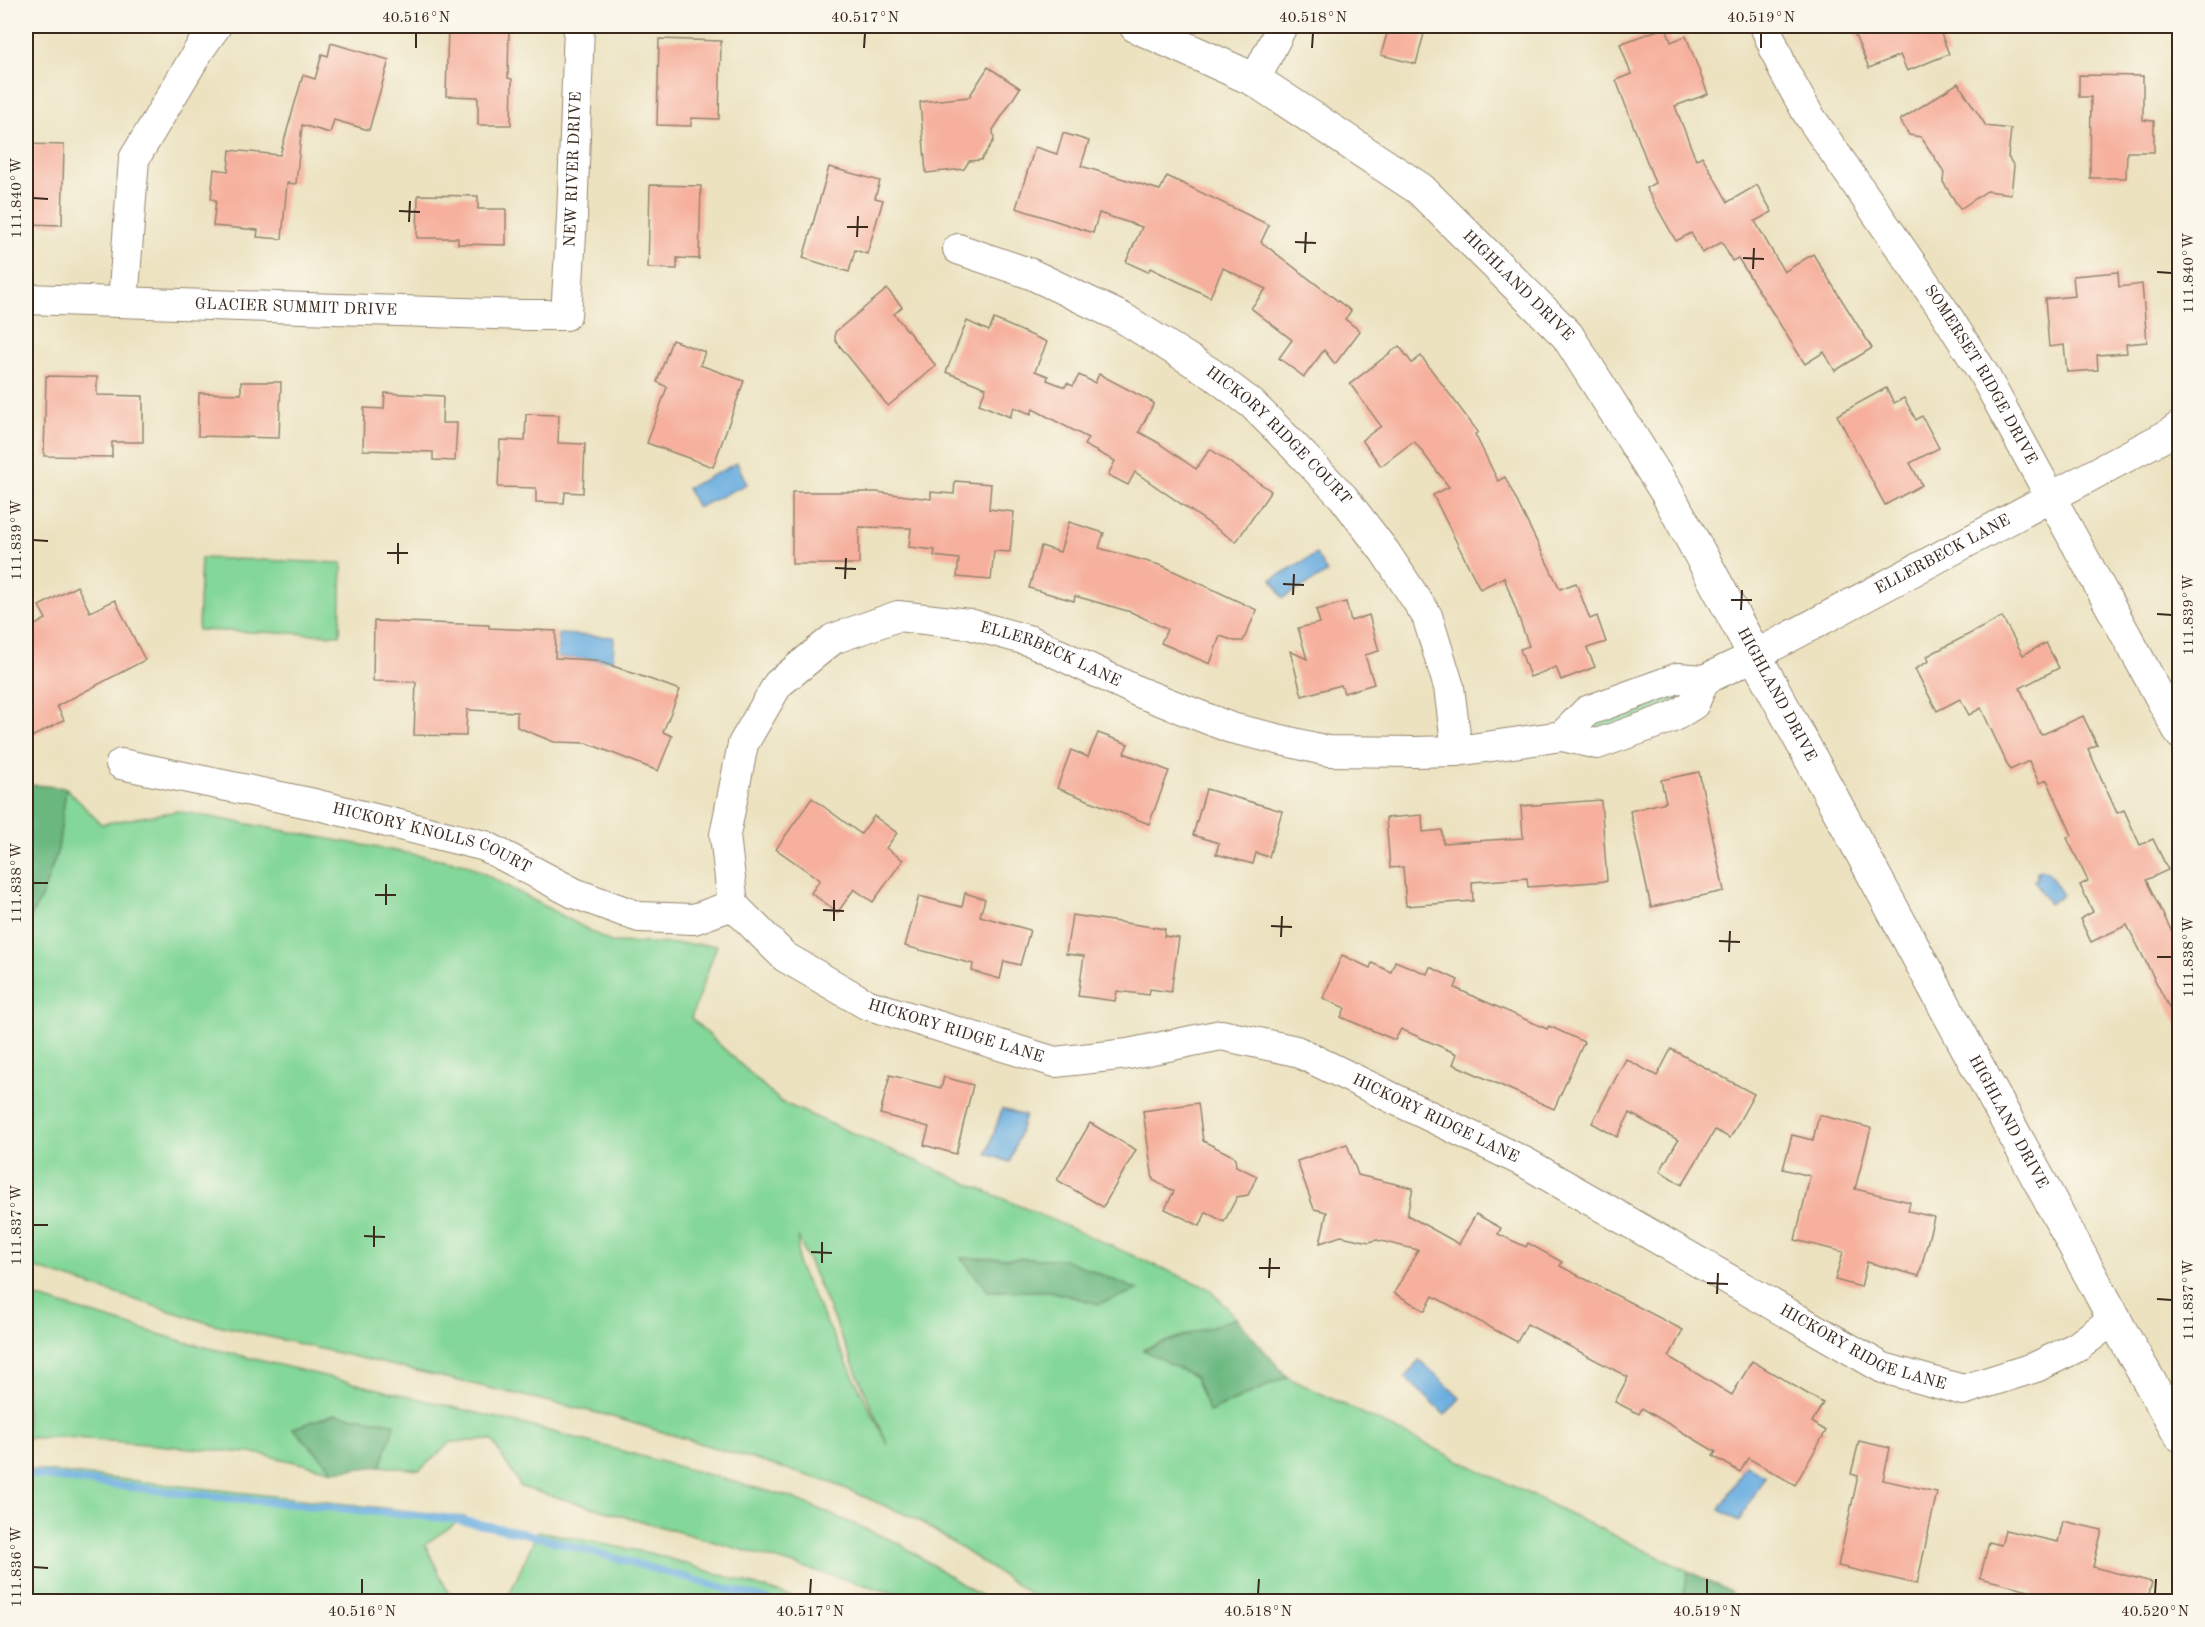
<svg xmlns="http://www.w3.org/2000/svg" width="2205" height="1627" font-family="'Old Standard TT',serif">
	<rect width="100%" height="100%" fill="#fbf7ec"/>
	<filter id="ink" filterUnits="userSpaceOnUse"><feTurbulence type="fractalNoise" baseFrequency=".0167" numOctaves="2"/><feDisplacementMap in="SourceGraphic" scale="12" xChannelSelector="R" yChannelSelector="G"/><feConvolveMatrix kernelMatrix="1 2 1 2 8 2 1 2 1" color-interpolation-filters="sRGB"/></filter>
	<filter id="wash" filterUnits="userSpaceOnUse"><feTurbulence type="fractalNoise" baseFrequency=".008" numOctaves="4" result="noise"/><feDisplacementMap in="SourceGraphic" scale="24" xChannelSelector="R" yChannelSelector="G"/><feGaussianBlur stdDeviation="1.35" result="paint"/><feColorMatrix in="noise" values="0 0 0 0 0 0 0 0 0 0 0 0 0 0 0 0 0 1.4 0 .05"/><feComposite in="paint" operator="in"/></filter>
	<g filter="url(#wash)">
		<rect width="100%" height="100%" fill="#ece2c0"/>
		<!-- green -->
		<g fill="#83d798" stroke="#5f805b" stroke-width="1.5" fill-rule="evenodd">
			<polygon points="201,558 342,563 340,635 198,630"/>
			<polygon points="1679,687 1685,699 1592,735 1589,721"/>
			<path d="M66 788 101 824 177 811 466 864 611 942 717 945 691 1018 781 1102 1210 1289 1236 1318 1144 1349 1195 1377 1209 1412 1287 1377 1688 1571 1683 1601H1041L918 1520 832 1483 606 1415 205 1322 26 1265V925L42 896 58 849ZM798 1237 888 1445 798 1266ZM962 1259H1064L1099 1304 1050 1291H988Z"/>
			<polygon points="26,1294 185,1342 538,1428 793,1498 900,1544 988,1601 915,1601 904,1596 521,1487 492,1440 451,1442 420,1470 381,1466 394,1423 335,1414 293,1428 334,1471 260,1454 64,1437 26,1438"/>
			<polygon points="26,1469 465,1517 425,1544 449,1594 508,1597 538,1531 654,1554 805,1601 26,1601"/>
		</g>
		<!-- forest -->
		<g fill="#6ab880" stroke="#52714f" stroke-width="1.5">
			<polygon points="26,784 66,788 58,849 42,896 26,925"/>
			<polygon points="961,1258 1064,1259 1138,1290 1099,1304 1050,1291 988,1291"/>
			<polygon points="1236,1318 1287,1377 1209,1412 1195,1377 1143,1350"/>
			<polygon points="335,1414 395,1423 381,1466 334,1471 293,1428"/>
			<polygon points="1688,1571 1731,1592 1732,1601 1683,1601"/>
		</g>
		<!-- water -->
		<g fill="#6baee0" stroke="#536c7f" stroke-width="1.5">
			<polygon points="737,463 747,484 697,508 687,488"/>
			<polygon points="1316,554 1327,573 1283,598 1272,579"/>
			<polygon points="559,634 614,637 613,660 557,658"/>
			<polygon points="2042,870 2047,871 2063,895 2049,904 2034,880 2037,878 2037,871"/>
			<polygon points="1002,1109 1025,1116 1010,1162 987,1154"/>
			<polygon points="1420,1360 1460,1398 1445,1415 1405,1377"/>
			<polygon points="1746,1465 1765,1476 1739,1521 1720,1510"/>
		</g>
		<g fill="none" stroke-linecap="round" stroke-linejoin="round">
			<!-- stream -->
			<polyline stroke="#6baee0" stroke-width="8" points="26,1474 189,1494 453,1519 524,1533 775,1602"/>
		</g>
		<g id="blocks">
			<!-- building -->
			<g fill="#f6b09d">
				<polygon points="448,26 509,26 508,78 512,79 511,125 478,125 478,97 446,96"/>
				<polygon points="1389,26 1426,26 1416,64 1381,55"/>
				<polygon points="1851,26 1938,26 1949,54 1907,71 1900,55 1869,68"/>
				<polygon points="1666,27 1671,42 1686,36 1708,94 1675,106 1696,160 1702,156 1728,202 1757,185 1772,212 1755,221 1784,272 1813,254 1872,348 1835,371 1824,352 1805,364 1738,258 1732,261 1722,242 1702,253 1691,233 1676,241 1646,188 1655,183 1616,80 1631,74 1620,44"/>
				<polygon points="659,39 721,41 719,119 691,118 691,126 657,125"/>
				<polygon points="331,43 389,60 369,130 334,120 330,133 302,125 296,184 287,183 282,239 257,237 258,230 213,226 216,200 211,199 214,169 228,171 230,150 280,155 303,75 315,79 322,54 328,56"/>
				<polygon points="988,67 1020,88 993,130 994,140 981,160 969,161 964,169 926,173 920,102 969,97"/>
				<polygon points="2079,75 2143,76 2143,120 2154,121 2154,152 2127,152 2126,178 2090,178 2091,97 2079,97"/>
				<polygon points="1958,83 1986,126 2011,129 2008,157 2014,166 2011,194 1987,191 1960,209 1943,182 1944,172 1921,137 1909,135 1900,120"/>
				<polygon points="1063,133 1089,141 1081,166 1160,190 1167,176 1269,225 1261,242 1351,311 1345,319 1360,331 1335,364 1324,350 1304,377 1279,358 1292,340 1251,308 1266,289 1223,268 1210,297 1150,268 1148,272 1126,262 1142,227 1099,213 1093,233 1016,208 1035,147 1057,154"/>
				<polygon points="26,144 64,145 62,225 26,224"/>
				<polygon points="829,167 880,181 875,198 883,200 867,254 855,250 849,272 803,258"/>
				<polygon points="650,185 701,186 699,259 677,258 677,269 648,268"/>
				<polygon points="418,195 478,196 478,209 506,209 506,245 458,244 458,238 417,238"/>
				<polygon points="2118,272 2119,287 2142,284 2147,342 2126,344 2127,353 2097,355 2098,370 2067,372 2064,345 2049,347 2045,299 2075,296 2073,276"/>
				<polygon points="887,289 902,307 894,314 936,366 888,406 835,340 835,332"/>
				<polygon points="994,319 1047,342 1035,371 1048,376 1047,380 1065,387 1067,383 1073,386 1079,375 1095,383 1099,374 1154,403 1139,432 1157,442 1196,469 1210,449 1271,491 1236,542 1135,472 1128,485 1108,475 1115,461 1084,445 1088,438 1033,409 1031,414 1014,407 1010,417 979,404 986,388 946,372 967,321 989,331"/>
				<polygon points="672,340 705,352 700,365 744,381 713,467 647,443 667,387 657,382"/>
				<polygon points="1399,346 1412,363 1421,356 1478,432 1475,434 1498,481 1505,477 1560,589 1576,583 1590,619 1597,616 1606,642 1587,648 1595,667 1561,680 1556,667 1530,677 1520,649 1529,646 1504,577 1480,589 1433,495 1449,487 1414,441 1381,466 1362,440 1381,426 1350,384"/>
				<polygon points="46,376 97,377 97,395 143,396 143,442 112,442 112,457 44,456"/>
				<polygon points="241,382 281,382 279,438 198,436 199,393 241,394"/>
				<polygon points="1886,388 1894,403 1904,398 1916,420 1922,416 1939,448 1910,463 1922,485 1885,505 1837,415"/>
				<polygon points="385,393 443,396 442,423 457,423 455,461 433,460 433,452 363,450 364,408 384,409"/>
				<polygon points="526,414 559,415 558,443 585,444 583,493 565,492 564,503 536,502 536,488 498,487 500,440 525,441"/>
				<polygon points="955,481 991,484 989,509 1014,512 1010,552 994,551 991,580 957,577 959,559 934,556 935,550 909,547 911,528 859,527 859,564 792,564 792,492 876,492 931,499 931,492 954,494"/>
				<polygon points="1069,522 1104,533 1099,548 1163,566 1257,610 1243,641 1235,641 1220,636 1210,664 1161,643 1167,629 1131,612 1075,596 1074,601 1029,588 1041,546 1060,552"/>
				<polygon points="77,586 90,612 115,600 145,660 57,706 64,720 26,740 26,630 46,619 39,606"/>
				<polygon points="1346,602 1351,621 1369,615 1379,651 1365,655 1374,684 1344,693 1341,685 1302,696 1290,651 1307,659 1298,628 1320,623 1316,610"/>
				<polygon points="2002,617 2023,655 2046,643 2059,668 2020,688 2041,735 2083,716 2097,745 2088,749 2117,813 2124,810 2140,845 2153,839 2168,870 2146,880 2171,930 2180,926 2180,1029 2127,925 2091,942 2080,919 2093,912 2080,885 2088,881 2067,838 2072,835 2047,780 2039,783 2029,761 2010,770 1981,708 1969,715 1960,699 1937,711 1915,669 1929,661 1927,656"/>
				<polygon points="374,621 489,625 489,628 556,631 555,658 596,660 680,690 663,732 672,736 658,771 587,743 554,742 517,727 517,712 467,710 466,736 414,735 416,682 373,681"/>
				<polygon points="1098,733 1128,744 1124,753 1169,771 1149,824 1057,788 1071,750 1088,757"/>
				<polygon points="1699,772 1724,891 1651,907 1630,811 1666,802 1661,780"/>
				<polygon points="1206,789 1282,811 1269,857 1256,853 1253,864 1216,854 1219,843 1193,835"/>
				<polygon points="812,798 861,834 874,816 897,833 886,848 903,860 873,902 854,889 838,912 811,893 820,880 776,849"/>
				<polygon points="1601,800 1607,881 1528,887 1527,878 1472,882 1473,901 1406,906 1403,867 1390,868 1386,818 1422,815 1423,832 1442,830 1443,843 1523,838 1521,806"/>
				<polygon points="965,893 985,899 980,916 1030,930 1020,965 1004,961 1000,979 972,971 973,964 905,946 919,896 962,907"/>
				<polygon points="1072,915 1165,929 1164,936 1179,938 1171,992 1150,989 1149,995 1117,991 1115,1001 1078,996 1084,956 1066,954"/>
				<polygon points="1342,955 1370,968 1372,963 1391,972 1395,961 1427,974 1430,967 1458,980 1455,988 1547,1029 1549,1026 1584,1042 1554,1109 1453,1064 1457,1054 1401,1029 1395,1040 1341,1017 1345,1008 1323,998"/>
				<polygon points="1671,1049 1754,1094 1730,1138 1715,1130 1682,1185 1660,1171 1678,1140 1630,1113 1617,1137 1592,1123 1626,1059 1657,1076"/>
				<polygon points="890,1075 941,1088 944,1077 973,1085 956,1154 924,1145 929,1127 880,1114"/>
				<polygon points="1198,1103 1203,1141 1235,1157 1236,1166 1257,1176 1248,1195 1237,1197 1224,1222 1206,1212 1200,1226 1165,1209 1174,1191 1153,1180 1143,1111"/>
				<polygon points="1819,1115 1871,1128 1855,1189 1910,1202 1908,1211 1934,1217 1919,1276 1867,1262 1861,1287 1835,1280 1843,1252 1795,1240 1810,1176 1783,1169 1792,1135 1813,1140"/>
				<polygon points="1090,1123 1136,1150 1103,1207 1057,1180"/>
				<polygon points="1347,1144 1358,1175 1413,1188 1407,1215 1459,1244 1476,1214 1501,1228 1498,1234 1526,1247 1528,1243 1562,1262 1560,1266 1683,1330 1669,1357 1732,1395 1752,1361 1823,1403 1812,1422 1826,1431 1795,1485 1748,1458 1740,1472 1713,1456 1716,1452 1642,1408 1639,1414 1615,1402 1628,1377 1527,1324 1517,1342 1433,1296 1425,1311 1394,1293 1418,1250 1377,1240 1369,1242 1341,1236 1320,1243 1327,1212 1314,1209 1297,1161"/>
				<polygon points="1859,1441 1890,1448 1883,1480 1937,1492 1917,1584 1838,1566 1858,1476 1851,1474"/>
				<polygon points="2063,1521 2102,1530 2093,1567 2152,1582 2147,1602 2030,1602 2033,1591 1980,1578 1989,1542 2001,1545 2005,1530 2058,1542"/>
			</g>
		</g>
	</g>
	<g filter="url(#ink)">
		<use href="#blocks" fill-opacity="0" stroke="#94866f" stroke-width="1.5"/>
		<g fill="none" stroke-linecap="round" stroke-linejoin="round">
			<!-- minor casing -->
			<g stroke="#94866f" stroke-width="32">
				<g id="minor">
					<path id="s1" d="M1765 26 1784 71 1808 114 1942 308 1983 373 2180 734"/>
					<polyline points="1255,80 1282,26"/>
					<path id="s2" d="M958 249 1031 274 1123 318 1211 373 1252 404 1289 441 1343 497 1385 552 1427 616 1449 687 1457 751"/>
					<path id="s3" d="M26 299 522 315H566L572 218 579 26"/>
					<polyline points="123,302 134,159 199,50 216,26"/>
					<path id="s4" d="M1562 736 1587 711 1678 678 1704 680 1754 656 2169 434 2180 426"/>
					<path id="s5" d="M121 764 314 804 485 846 574 893 639 917 694 919 733 905"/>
					<path id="s6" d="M733 905 785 957 866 1004 1055 1062 1128 1054 1221 1035 1296 1051 1526 1163 1883 1368 1963 1390 2036 1367 2077 1347 2115 1318"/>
					<path id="s7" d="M733 905 725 835 743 744 778 684 833 639 898 616 969 624 1031 641 1139 692 1231 728 1328 751 1414 752 1457 751 1562 736 1597 744 1673 717 1694 704 1704 680"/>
				</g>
			</g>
			<!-- tertiary casing -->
			<g stroke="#94866f" stroke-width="35">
				<g id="tertiary">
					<path id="s8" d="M1136 26 1255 80 1420 189 1567 335 1667 493 2129 1346 2180 1435"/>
				</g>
			</g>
			<!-- minor -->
			<use href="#minor" stroke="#fff" stroke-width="30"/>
			<!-- tertiary -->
			<use href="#tertiary" stroke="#fff" stroke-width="33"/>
		</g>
	</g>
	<!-- ticks -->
	<path fill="none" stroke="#3b2a1e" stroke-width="2" d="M416 48V33M864 48 865 33M1312 48 1313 33M1761 48V33M33 198 48 199M399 211 420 212M409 222 410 201M847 227H868M857 237 858 216M1295 242 1316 243M1305 253 1306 232M1743 258 1764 259M1753 269 1754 248M2157 272 2172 273M33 540 48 541M387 553H408M398 564V543M835 568 856 569M845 579 846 558M1283 584 1304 585M1293 595 1294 574M1731 600H1752M1741 610 1742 590M2157 614 2172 615M33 883H48M375 895H396M386 905V884M823 910 844 911M834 921V900M1271 926 1292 927M1281 937 1282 916M1719 941 1740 942M1729 952 1730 931M2157 957H2172M33 1225H48M364 1236 385 1237M374 1247V1226M811 1252 832 1253M822 1263V1242M1259 1268H1280M1269 1278 1270 1258M1707 1283 1728 1284M1717 1294 1718 1273M2157 1299 2172 1300M33 1567 48 1568M362 1594V1579M810 1594 811 1579M1258 1594 1259 1579M1707 1594V1579M2155 1594 2156 1579"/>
	<g text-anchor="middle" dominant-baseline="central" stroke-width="5" stroke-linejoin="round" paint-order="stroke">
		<!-- street labels -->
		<g font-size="16" fill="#3b2a1e" stroke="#fbf7ec">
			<text stroke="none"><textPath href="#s3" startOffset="686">NEW RIVER DRIVE</textPath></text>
			<text stroke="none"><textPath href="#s8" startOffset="466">HIGHLAND DRIVE</textPath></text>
			<text stroke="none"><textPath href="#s3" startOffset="270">GLACIER SUMMIT DRIVE</textPath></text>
			<text stroke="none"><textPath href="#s1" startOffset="411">SOMERSET RIDGE DRIVE</textPath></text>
			<text stroke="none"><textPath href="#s2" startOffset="375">HICKORY RIDGE COURT</textPath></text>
			<text stroke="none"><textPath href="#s4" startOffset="428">ELLERBECK LANE</textPath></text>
			<text stroke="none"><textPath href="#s7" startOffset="531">ELLERBECK LANE</textPath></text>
			<text stroke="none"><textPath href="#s8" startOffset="952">HIGHLAND DRIVE</textPath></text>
			<text stroke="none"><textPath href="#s5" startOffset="320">HICKORY KNOLLS COURT</textPath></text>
			<text stroke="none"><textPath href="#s6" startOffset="261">HICKORY RIDGE LANE</textPath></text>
			<text stroke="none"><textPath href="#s6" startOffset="765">HICKORY RIDGE LANE</textPath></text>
			<text stroke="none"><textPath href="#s8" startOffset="1438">HIGHLAND DRIVE</textPath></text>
			<text stroke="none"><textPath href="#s6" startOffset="1251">HICKORY RIDGE LANE</textPath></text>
		</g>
	</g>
	<!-- margin -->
	<rect width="2205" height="1627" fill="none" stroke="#fbf7ec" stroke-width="66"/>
	<rect x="33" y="33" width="2139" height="1561" fill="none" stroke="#3b2a1e" stroke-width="2"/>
	<g font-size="15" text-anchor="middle" fill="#3b2a1e">
		<text x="416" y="22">40.516°N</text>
		<text x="865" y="22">40.517°N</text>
		<text x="1313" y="22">40.518°N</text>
		<text x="1761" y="22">40.519°N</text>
		<text transform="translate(16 198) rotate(-90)" y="5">111.840°W</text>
		<text transform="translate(2188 273) rotate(-90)" y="5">111.840°W</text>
		<text transform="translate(16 540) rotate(-90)" y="5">111.839°W</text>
		<text transform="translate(2188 615) rotate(-90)" y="5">111.839°W</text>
		<text transform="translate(16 883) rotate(-90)" y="5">111.838°W</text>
		<text transform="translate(2188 957) rotate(-90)" y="5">111.838°W</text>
		<text transform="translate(16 1225) rotate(-90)" y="5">111.837°W</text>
		<text transform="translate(2188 1300) rotate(-90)" y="5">111.837°W</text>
		<text transform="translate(16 1567) rotate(-90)" y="5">111.836°W</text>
		<text x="362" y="1616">40.516°N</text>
		<text x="810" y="1616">40.517°N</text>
		<text x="1258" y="1616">40.518°N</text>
		<text x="1707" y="1616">40.519°N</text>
		<text x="2155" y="1616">40.520°N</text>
	</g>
</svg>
